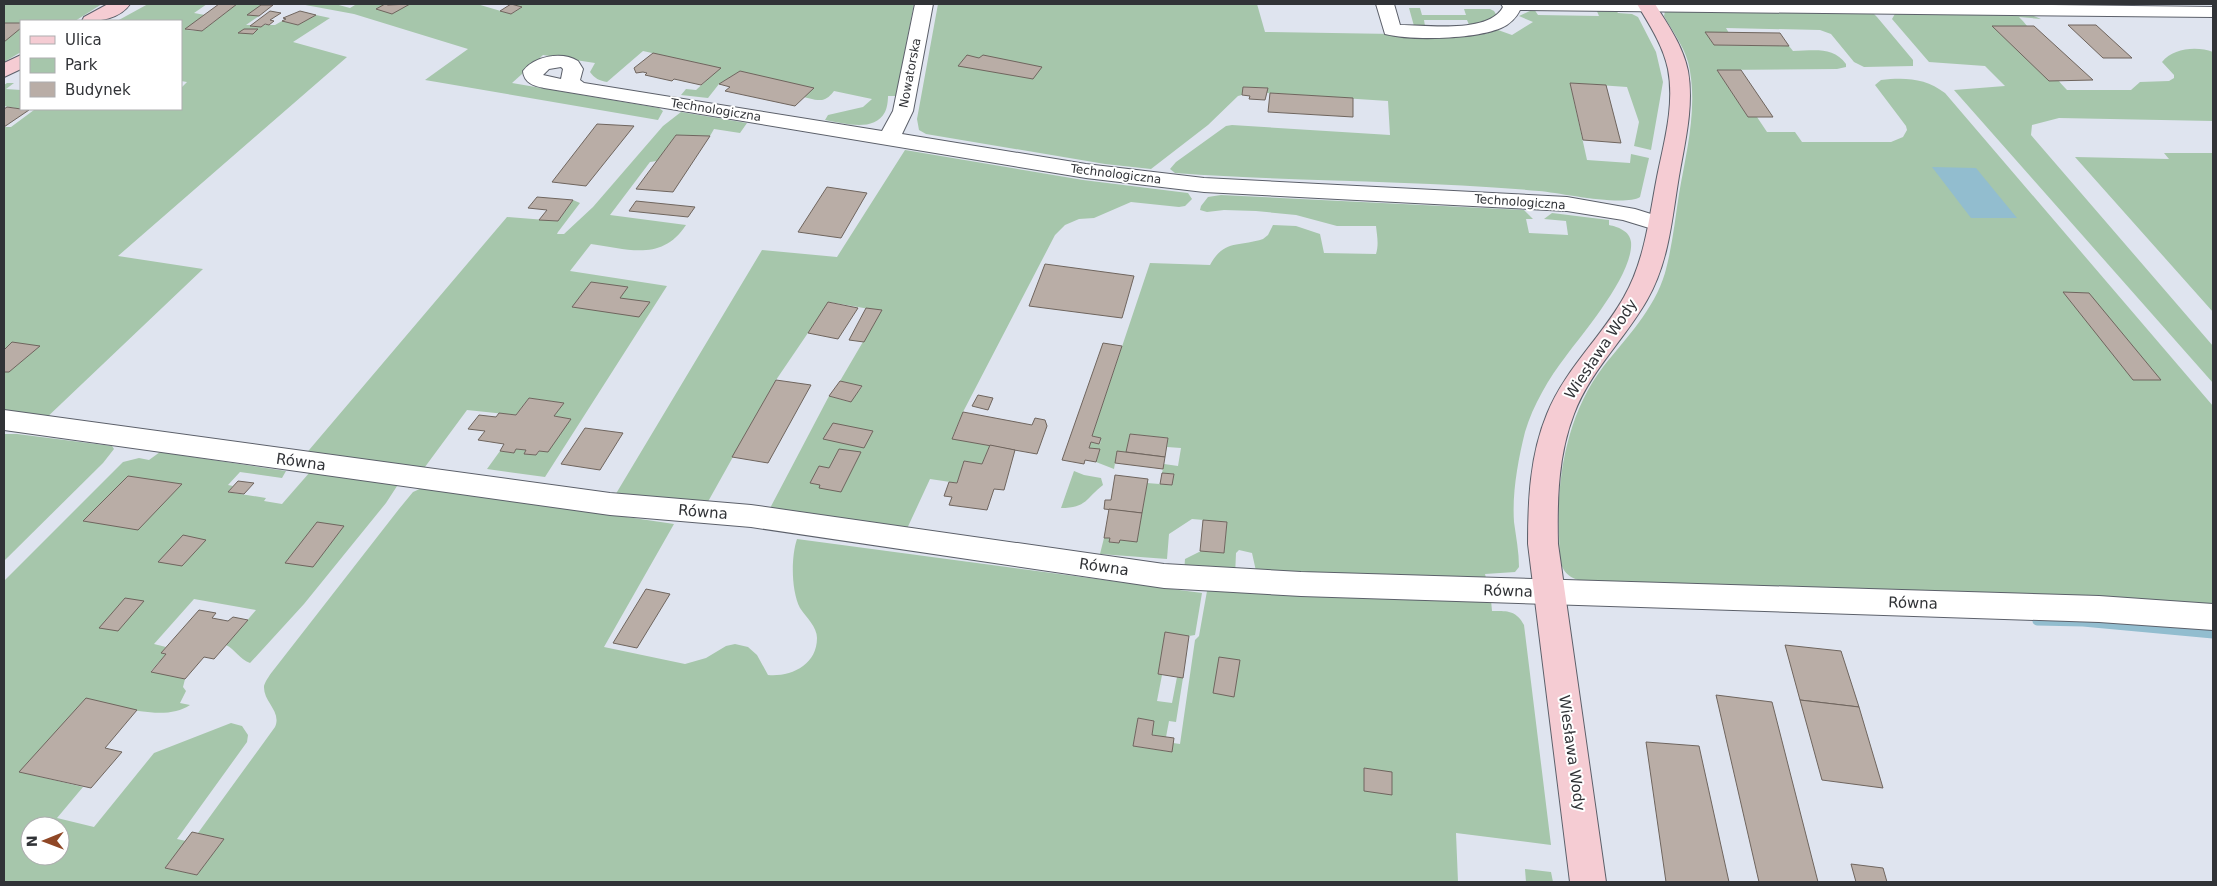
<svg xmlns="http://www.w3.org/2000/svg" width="2217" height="886" font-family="'DejaVu Sans',sans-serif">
	<rect width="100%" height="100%" fill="#dfe4ef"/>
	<!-- green -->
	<g fill="#a6c6ab" fill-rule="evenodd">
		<polygon points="4,4 102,4 75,21 21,21 21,52 4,62"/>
		<polygon points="148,4 207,4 194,13 205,15 186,30 202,31 237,4 261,5 259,16 246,25 275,25 282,21 298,25 316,15 330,18 293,42 347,57 118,256 203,269 42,422 4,415 4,127 11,127 34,110 23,109 181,109 181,88 187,82 181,81 181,21 117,21"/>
		<path d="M300 4H335L350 8 355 5 351 4H477L511 14 521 8 508 4H914L896 96H888C888 101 887 108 885 112 874 133 843 123 825 120L828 115 863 107 872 99 834 91C831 95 827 99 822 100 807 102 756 78 740 71L719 84 708 98 681 95 686 89 696 90 720 68 643 51 607 82C600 81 594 78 590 72L595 63 543 55 512 83 659 108 663 111 658 120 425 80 468 49 354 14Z"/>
		<path d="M938 4H1257L1265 32 1456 35 1485 34 1498 30 1512 35 1533 22 1519 16 1534 9 1538 15 1599 16 1596 9H1615L1618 13 1632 14 1638 17 1656 52 1663 82 1651 150 1634 146 1639 122 1627 87 1570 83 1587 160 1630 163 1631 154 1649 158 1640 197C1624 207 1561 193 1539 191 1418 180 1296 182 1175 173L1170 169 1176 162 1226 126 1232 125 1390 135 1388 101 1267 93V88L1244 87 1242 95 1238 96 1208 125 1151 169 1105 164 926 134 919 130 917 119Z"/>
		<polygon points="1409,8 1420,8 1422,15 1466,15 1464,9 1490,9 1494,11 1497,16 1470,27 1467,20 1424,20 1425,26 1414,26"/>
		<path d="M1665 11 1873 13 1877 17 1913 60V66L1864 67 1854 62 1831 34 1820 30 1726 28 1729 33H1706L1714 45 1789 46 1793 51C1813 51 1833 46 1846 64V67L1837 69 1717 70 1748 117H1757L1767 132H1795L1802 142H1891L1903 137 1907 130 1906 126 1875 85 1881 80C1904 77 1926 78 1945 93L2213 406V612L1578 580C1557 573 1560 556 1559 536 1556 479 1567 414 1603 367 1626 338 1654 310 1665 273 1672 248 1675 220 1679 194 1686 154 1697 112 1690 71 1687 50 1674 34 1664 16Z"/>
		<path d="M1896 12 2027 13 2041 19 2019 17C2041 38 2045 70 2067 90H2131L2140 82 2169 81 2174 78V75L2162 62C2173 48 2197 46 2213 52V121L2059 118 2032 125 2031 135 2213 346V383L1954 90 2005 86 1985 66 1929 62 1892 19Z"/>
		<polygon points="7,83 14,83 6,89 21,90 21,109 4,106 4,85"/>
		<path d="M681 112 747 123 740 133 714 129 710 136 676 135 657 161 650 162 610 215 686 225C662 262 628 249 591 244L570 271 667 286 545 477 487 469 500 451 514 453 516 449 526 450 525 454 536 455 570 419 554 416 563 403 529 398 516 415 467 410 422 471 304 456 507 217 558 221 573 200 580 203 558 232 557 234H564L593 207 663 126Z"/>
		<polygon points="905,150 1083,180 1188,193 1192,199 1185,206 1179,207 1131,202 1094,218 1079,219 1065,225 1055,235 963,412 952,438 990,445 982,464 964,461 957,483 930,479 905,533 768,512 829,396 850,402 862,387 840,381 881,311 829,302 776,380 705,507 614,497 762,250 837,257"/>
		<polygon points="2164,153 2213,153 2213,312 2075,157 2169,159"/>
		<path d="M1221 195 1524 210 1533 219H1526L1529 233 1568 235 1566 221 1544 219 1552 213 1609 220V225C1618 227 1630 231 1631 242 1634 273 1584 332 1566 356 1549 378 1533 405 1525 432 1518 460 1512 493 1514 522 1516 537 1519 552 1519 567L1515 572 1485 574 1487 582 1256 571 1252 553 1239 550 1236 553 1235 576 1184 573 1185 559 1201 551 1224 553 1227 522 1192 519 1169 534 1167 559 1100 554 1104 538H1110L1109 542 1119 543 1120 540 1137 541 1147 483 1172 485 1174 474 1162 473 1164 464 1178 466 1181 448 1167 447 1168 438 1130 434 1126 452H1117L1114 469 1096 462 1100 450 1089 448 1091 442 1100 444 1101 438 1092 436 1150 263 1210 265C1224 239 1239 247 1263 239L1268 235 1273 225 1296 226 1320 234 1324 253 1376 254C1379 244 1377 236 1376 226H1337L1296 215 1256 211 1224 210 1207 212 1200 210 1201 206 1208 197Z"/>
		<polygon points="4,434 17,434 112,446 114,449 103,463 4,561"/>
		<path d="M160 452 286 471 282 478 240 472 228 485 233 486 228 492 266 498 264 501 282 504 310 472 399 483 386 503 304 604 250 663C239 659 235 649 226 645L256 610 194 599 154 644 166 647 161 653 166 654 151 671 185 679 183 687 186 691 180 703 190 705C164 723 115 705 86 699L20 772 83 787 57 818 94 827 154 753 231 723 242 726 248 735 247 742 177 839 186 841 165 868 197 875 223 840 198 833 275 727C282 711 263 702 264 686 265 682 269 676 272 672L399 509 413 492 424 487 674 524 604 647 685 664 706 658 726 646 735 644 748 647 757 655 768 675C791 677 817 665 817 638 817 627 806 617 800 608 791 590 791 557 797 539L1202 593 1195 635 1189 636 1165 633 1158 674 1162 675 1157 701 1172 703 1177 677 1183 678 1176 722 1169 721 1166 737 1152 735 1154 721 1138 718 1133 746 1171 752 1173 743 1180 744 1195 640 1199 636 1207 591 1491 600 1492 611C1507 611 1516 610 1524 625L1551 845 1456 833 1458 882H4V581L123 462 139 458 149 460ZM30 826H60V856H30Z"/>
		<path d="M1074 471 1084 475 1101 478 1103 485C1086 498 1087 508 1061 508Z"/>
		<polygon points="1525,869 1551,872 1553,882 1526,882"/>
	</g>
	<!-- water -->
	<polygon fill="#92bdcf" points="1932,167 1976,168 2017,218 1971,218"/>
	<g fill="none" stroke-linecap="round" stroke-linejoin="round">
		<!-- stream -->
		<polyline stroke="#92bdcf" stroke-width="9" points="2037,621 2083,622 2213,634"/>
	</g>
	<!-- building -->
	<g fill="#b9ada6" stroke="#6f655e">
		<polygon points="219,4 237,4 202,31 185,29"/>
		<polygon points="385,4 388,5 410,4 392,14 376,9"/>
		<polygon points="511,4 522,7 511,14 500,11"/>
		<polygon points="261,5 273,5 259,16 247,15"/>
		<polygon points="270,11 281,13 270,20 274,21 269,25 265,24 261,27 250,26"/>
		<polygon points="300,11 316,15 298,25 282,21 286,19 283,18"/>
		<polygon points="4,23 21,23 21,28 4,42"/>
		<polygon points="2068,25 2096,25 2132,58 2103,58"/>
		<polygon points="1992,26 2034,26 2093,80 2049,81"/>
		<polygon points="244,29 258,29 253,34 238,33"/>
		<polygon points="1705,32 1780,33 1789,46 1714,45"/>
		<polygon points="653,53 721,68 701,85 674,79 672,81 645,75 647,73 643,72 636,73 634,68"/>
		<polygon points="967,55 979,58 983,55 1042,67 1033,79 958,66"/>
		<polygon points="1717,70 1741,70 1773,117 1748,117"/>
		<polygon points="740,71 814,88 795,106 725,91 730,87 719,84"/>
		<polygon points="1570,83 1606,85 1621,143 1583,140"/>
		<polygon points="1243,87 1268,88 1265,100 1249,99 1250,96 1242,95"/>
		<polygon points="1270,93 1353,98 1353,117 1268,112"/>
		<polygon points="7,107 21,109 29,110 4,127 4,109"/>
		<polygon points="597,124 634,126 586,186 552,182"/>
		<polygon points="676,135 710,136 673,192 636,189"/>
		<polygon points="827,187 867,193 841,238 798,232"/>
		<polygon points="537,197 573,200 558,221 539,220 547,210 528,208"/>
		<polygon points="636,201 695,207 688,217 629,211"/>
		<polygon points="1045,264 1134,276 1122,318 1029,306"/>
		<polygon points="591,282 628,287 620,298 650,302 639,317 572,307"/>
		<polygon points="2063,292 2089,293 2161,380 2133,380"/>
		<polygon points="828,302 858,308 838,339 808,333"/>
		<polygon points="866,308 882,310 864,342 849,340"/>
		<polygon points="12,342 40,346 9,372 4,372 4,350"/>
		<polygon points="1103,343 1122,346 1092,436 1101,438 1099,444 1091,442 1089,448 1100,449 1096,462 1085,460 1084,464 1062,460"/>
		<polygon points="776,380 811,385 768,463 732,457"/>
		<polygon points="840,381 862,386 851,402 829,396"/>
		<polygon points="978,395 993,398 988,410 972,406"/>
		<polygon points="529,398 564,403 554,416 571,419 548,452 539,451 536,455 524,454 526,450 516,449 514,453 500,451 504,444 478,440 485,431 468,429 479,415 496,417 499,413 516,415"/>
		<polygon points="963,412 1032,425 1035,418 1045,420 1047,426 1037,454 952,439"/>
		<polygon points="833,423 873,431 864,448 823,439"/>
		<polygon points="585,428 623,433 600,470 561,464"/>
		<polygon points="1130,434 1168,438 1165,457 1126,452"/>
		<polygon points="990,445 1015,450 1004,490 994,489 987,510 949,505 952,497 944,496 949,482 957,483 964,461 982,464"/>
		<polygon points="839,449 861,452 841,492 819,488 820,485 810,483 819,466 829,468"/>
		<polygon points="1117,451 1165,457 1163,469 1115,463"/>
		<polygon points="1162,473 1174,474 1172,485 1160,484"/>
		<polygon points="1115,475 1148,479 1142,513 1104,509 1105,500 1111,500"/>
		<polygon points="128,476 182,484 138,530 83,521"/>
		<polygon points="238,481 254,483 244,494 228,492"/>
		<polygon points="1109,509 1142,513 1137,542 1120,540 1119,543 1109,542 1110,538 1104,538"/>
		<polygon points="1203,520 1227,522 1224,553 1200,551"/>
		<polygon points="317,522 344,526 313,567 285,563"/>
		<polygon points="183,535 206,540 182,566 158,562"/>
		<polygon points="646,589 670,594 637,648 613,643"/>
		<polygon points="125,598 144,601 118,631 99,628"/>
		<polygon points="199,610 216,613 212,618 228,621 233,617 248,620 214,659 204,657 185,679 151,672 166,654 161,653"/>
		<polygon points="1165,632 1189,636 1183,678 1158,674"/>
		<polygon points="1785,645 1841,651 1859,707 1800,700"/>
		<polygon points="1219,657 1240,660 1234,697 1213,693"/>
		<polygon points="1716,695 1772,702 1818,882 1759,882"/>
		<polygon points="86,698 137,710 105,748 122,752 91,788 19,772"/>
		<polygon points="1800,700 1859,707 1883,788 1822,780"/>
		<polygon points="1138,718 1154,721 1152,735 1174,738 1172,752 1133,746"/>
		<polygon points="1646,742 1699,746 1729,882 1666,882"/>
		<polygon points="1364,768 1392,772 1392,795 1364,791"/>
		<polygon points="192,832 224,839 197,875 165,868"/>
		<polygon points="1851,864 1883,868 1887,882 1856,882"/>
	</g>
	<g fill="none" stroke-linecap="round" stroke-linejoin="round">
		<!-- street casing -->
		<g stroke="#5c606a" stroke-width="2">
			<g id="street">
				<path d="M915 4H933L913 111 902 134 1086 164 1204 178 1567 197 1635 209 1667 219 1670 224 1667 229 1659 231 1623 220 1567 211 1204 192 1086 178 544 88C534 86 524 83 523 71 534 56 562 51 578 61L583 69 580 80 584 83 882 131 893 111ZM561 67 563 69 561 79 543 75 549 69Z"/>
				<path d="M1376 4H1394L1400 25C1426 25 1489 34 1503 7L1501 4H1969L2213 7V17L1520 10C1516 18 1510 24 1501 28 1475 39 1413 41 1385 34Z"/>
				<polygon points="4,410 610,493 751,505 1164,564 1301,572 2099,596 2213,604 2213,630 2099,622 1301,596 1164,588 751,527 610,515 4,430"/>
			</g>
		</g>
		<!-- secondary casing -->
		<g stroke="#5c606a" stroke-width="2">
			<g id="secondary">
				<path d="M108 4H130C120 19 98 22 82 21L84 17Z"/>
				<path d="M1637 4H1655C1668 25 1683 46 1688 71 1694 106 1685 142 1679 176 1672 218 1669 262 1647 300 1625 339 1590 371 1574 414 1558 455 1557 500 1558 544L1606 882H1570L1528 544C1528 500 1530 455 1547 414 1565 369 1601 338 1624 297 1645 260 1649 218 1657 177 1664 142 1675 105 1668 69 1663 45 1649 24 1637 4Z"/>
				<polygon points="21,55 21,69 4,77 4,63"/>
			</g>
		</g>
		<!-- street -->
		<use href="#street" fill="#fff" fill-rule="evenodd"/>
		<!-- secondary -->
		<use href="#secondary" fill="#f5ccd3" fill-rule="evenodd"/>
	</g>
	<g text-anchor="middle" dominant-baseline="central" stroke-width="4" stroke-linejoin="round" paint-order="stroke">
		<!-- far-street labels -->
		<g font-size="12" fill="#313337" stroke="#fff">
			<text transform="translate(910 73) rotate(-79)">Nowatorska</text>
			<text transform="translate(716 110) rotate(9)">Technologiczna</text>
			<text transform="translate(1116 174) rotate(7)">Technologiczna</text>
			<text transform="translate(1520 202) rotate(4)">Technologiczna</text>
		</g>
		<!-- street labels -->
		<g font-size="15" fill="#313337" stroke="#fff">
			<text transform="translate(1601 349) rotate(-56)">Wiesława Wody</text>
			<text transform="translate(301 462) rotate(8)">Równa</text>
			<text transform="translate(703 512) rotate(5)">Równa</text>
			<text transform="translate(1104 567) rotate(8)">Równa</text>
			<text transform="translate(1508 591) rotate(2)">Równa</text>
			<text transform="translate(1913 603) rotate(2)">Równa</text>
			<text transform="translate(1572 753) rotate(82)">Wiesława Wody</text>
		</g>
	</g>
	<!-- border -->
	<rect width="2217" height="886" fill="none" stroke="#313337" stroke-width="10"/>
	<!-- legend -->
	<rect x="20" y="20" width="162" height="90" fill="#ffffff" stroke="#adadaf"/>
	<rect x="30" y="36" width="25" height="8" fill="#f5ccd3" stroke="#adadaf"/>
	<text x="65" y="45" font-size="15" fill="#313337">Ulica</text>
	<rect x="30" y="58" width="25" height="15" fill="#a6c6ab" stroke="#adadaf"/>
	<text x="65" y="70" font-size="15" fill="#313337">Park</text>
	<rect x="30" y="82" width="25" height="15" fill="#b9ada6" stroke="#adadaf"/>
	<text x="65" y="95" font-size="15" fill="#313337">Budynek</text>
	<!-- north arrow -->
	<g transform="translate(45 841) rotate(269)"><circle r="24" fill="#ffffff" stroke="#adadaf"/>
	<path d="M0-4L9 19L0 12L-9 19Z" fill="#8f4726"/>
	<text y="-8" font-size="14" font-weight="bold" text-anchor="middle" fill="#313337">N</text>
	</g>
</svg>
